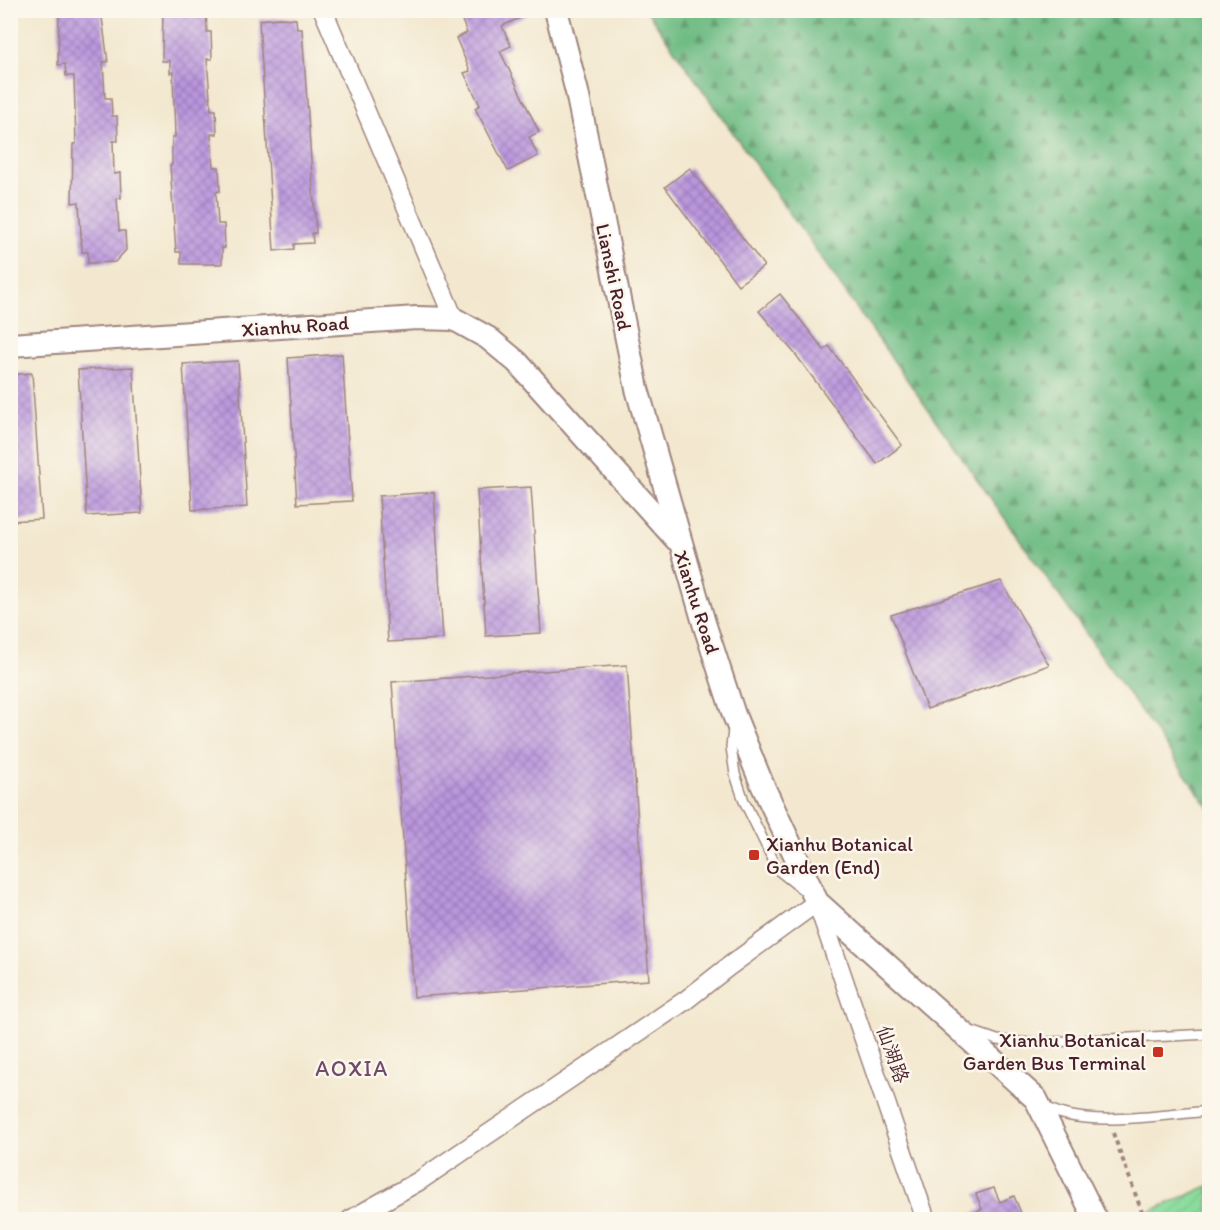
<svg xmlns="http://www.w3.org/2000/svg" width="1220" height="1230" font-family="Itim,'LXGW WenKai TC',sans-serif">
	<defs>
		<pattern id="forest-firs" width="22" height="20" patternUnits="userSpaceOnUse" patternTransform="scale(1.5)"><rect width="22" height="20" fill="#70bc84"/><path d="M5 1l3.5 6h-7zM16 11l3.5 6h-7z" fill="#5e986c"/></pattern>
		<pattern id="garden-furrows" width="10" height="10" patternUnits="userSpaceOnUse" patternTransform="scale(1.5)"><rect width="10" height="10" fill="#8bdc9c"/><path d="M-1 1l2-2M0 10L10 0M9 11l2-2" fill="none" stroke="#79bc87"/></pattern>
		<pattern id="building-cross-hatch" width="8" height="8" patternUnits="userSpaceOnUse" patternTransform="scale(1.5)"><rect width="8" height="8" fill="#ba96de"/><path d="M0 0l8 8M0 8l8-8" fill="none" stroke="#997ab4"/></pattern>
	</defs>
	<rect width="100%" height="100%" fill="#fbf7ec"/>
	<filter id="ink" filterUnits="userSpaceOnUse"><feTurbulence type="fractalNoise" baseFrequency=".0167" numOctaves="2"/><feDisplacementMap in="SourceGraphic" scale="12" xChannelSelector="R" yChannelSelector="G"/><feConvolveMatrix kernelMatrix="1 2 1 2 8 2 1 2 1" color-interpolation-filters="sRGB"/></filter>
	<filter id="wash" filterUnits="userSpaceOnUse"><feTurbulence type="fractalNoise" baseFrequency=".008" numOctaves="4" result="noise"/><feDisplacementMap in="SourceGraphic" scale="24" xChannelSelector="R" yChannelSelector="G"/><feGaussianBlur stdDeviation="1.35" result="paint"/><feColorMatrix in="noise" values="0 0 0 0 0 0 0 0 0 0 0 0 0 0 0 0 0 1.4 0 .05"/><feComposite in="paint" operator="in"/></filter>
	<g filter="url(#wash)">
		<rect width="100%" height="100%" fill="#f3e8cf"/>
		<!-- forest -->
		<polygon fill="url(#forest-firs)" stroke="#5d6e58" stroke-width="1.5" points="647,11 1209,11 1209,808"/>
		<!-- garden -->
		<polygon fill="url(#garden-furrows)" stroke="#6a7e64" stroke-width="1.5" points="1209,1186 1209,1219 1132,1219"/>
		<g id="blocks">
			<!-- building -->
			<g fill="url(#building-cross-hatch)">
				<polygon points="59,10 101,10 108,62 103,62 105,98 111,98 112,116 117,116 118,141 113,141 114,174 120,173 121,198 117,198 119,231 125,231 126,250 115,262 88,263 88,252 82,252 79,202 72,203 73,144 76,144 74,76 66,76 65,64 58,65"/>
				<polygon points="163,10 206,10 207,32 211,32 212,59 207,59 211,110 216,110 217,134 211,134 213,167 219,167 220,191 216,192 218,224 224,224 225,248 222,248 222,264 181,264 181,252 176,252 170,165 172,165 172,137 175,137 173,72 170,73 170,61 162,61"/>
				<polygon points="458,10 538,10 502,26 511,46 500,51 539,132 529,137 538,156 508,171 475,108 480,105 464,73 470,71 456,38 467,33"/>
				<polygon points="279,18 296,19 297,29 302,29 316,233 312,233 313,243 294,244 294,249 274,251 259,20"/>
				<polygon points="690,168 764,266 738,285 665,187"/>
				<polygon points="780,294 824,350 829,346 902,445 877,464 796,355 759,311"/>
				<polygon points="342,354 352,501 297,504 288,358"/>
				<polygon points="238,361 247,507 192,510 183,364"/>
				<polygon points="133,367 142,513 87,516 78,370"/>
				<polygon points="32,373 42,519 10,521 10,375"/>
				<polygon points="531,487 541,633 486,636 477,490"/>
				<polygon points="434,492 443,639 388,642 379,496"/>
				<polygon points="1001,581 1049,665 927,709 891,615"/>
				<polygon points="627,665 649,980 414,997 392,682"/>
				<polygon points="994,1188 1000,1202 1014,1196 1024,1220 958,1220 982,1209 976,1194"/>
			</g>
		</g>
	</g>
	<g filter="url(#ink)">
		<use href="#blocks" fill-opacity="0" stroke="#9e847d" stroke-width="1.5"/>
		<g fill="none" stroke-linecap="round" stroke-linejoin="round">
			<!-- service casing -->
			<g stroke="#9e847d" stroke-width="12">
				<g id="service">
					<polyline points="733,730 731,747 735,774 744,801 778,870 807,893"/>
					<polyline points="971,1031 997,1040 1030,1043 1210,1034"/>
					<path d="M1045 1106C1079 1130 1167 1114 1210 1111"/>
				</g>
			</g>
			<!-- minor casing -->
			<g stroke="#9e847d" stroke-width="21">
				<g id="minor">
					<polyline points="323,10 454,319"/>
					<polyline points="350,1220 419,1181 686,1000 728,967 817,902 926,1220"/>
				</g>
			</g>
			<!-- tertiary casing -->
			<g stroke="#9e847d" stroke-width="26">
				<g id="tertiary">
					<polyline points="556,10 577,92 637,389 704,623 734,715 762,784 817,902 1036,1099 1096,1220"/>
					<polyline points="10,345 417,318 454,319 488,338 517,362 676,539"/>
				</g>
			</g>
			<!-- path -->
			<polyline stroke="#9e847d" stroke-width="4" stroke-dasharray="4.5 4.5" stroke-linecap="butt" points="1113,1133 1143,1215"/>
			<!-- service -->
			<use href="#service" stroke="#fff" stroke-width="9"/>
			<!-- minor -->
			<use href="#minor" stroke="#fff" stroke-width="18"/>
			<!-- tertiary -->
			<use href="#tertiary" stroke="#fff" stroke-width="22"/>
		</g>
	</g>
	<!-- markers -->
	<g fill="#c8321e" stroke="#fbf7ec" stroke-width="2">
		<rect x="748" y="849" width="12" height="12" rx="3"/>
		<rect x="1152" y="1046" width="12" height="12" rx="3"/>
	</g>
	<g text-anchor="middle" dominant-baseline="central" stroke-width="5" stroke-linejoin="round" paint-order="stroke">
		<!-- street labels -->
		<g font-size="20" fill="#4a1f2b" stroke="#fbf7ec">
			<text transform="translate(614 277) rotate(78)">Lianshi Road</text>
			<text transform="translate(295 326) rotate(-4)">Xianhu Road</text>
			<text transform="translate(697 602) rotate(72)">Xianhu Road</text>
			<text transform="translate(893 1054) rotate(71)">仙湖路</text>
		</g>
		<!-- poi labels -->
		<g font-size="20" fill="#4a1f2b" stroke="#fbf7ec" text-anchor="start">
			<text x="766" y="844">Xianhu Botanical<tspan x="766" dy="23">Garden (End)</tspan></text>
			<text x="1146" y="1040" text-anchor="end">Xianhu Botanical<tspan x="1146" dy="23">Garden Bus Terminal</tspan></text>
		</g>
		<!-- quarter labels -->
		<g font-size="22" letter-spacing="1.5" fill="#71496a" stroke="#fbf7ec">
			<text x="352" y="1068">AOXIA</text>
		</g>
	</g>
	<!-- margin -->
	<rect width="1220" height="1230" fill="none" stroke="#fbf7ec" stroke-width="36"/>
</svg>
